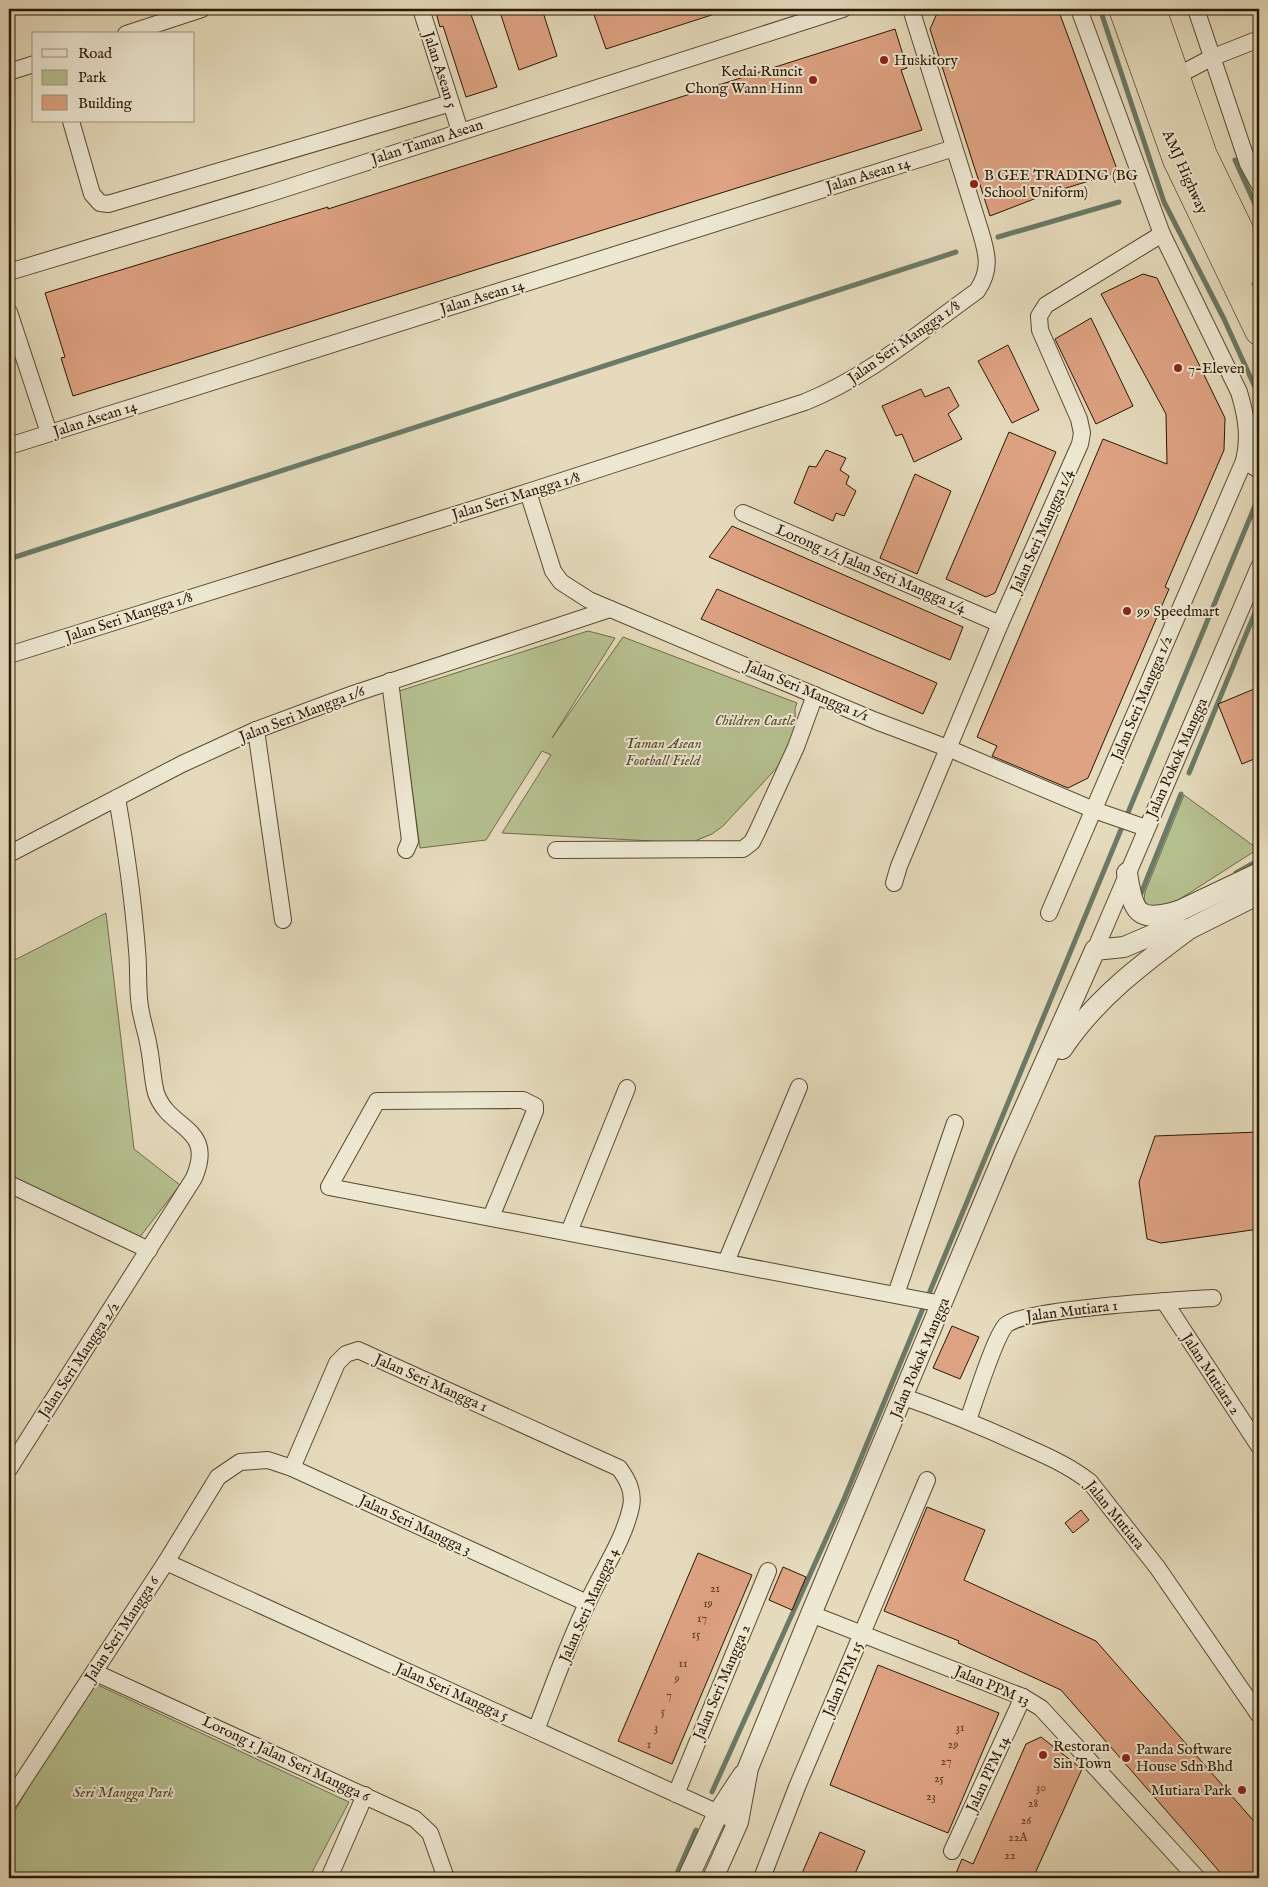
<svg xmlns="http://www.w3.org/2000/svg" width="1268" height="1887" font-family="'IM FELL English',serif">
	<rect width="100%" height="100%" fill="#e5dbbc"/>
	<filter id="stains"><feTurbulence type="fractalNoise" baseFrequency=".004" numOctaves="4"/><feColorMatrix values="0 0 0 0 .2 0 0 0 0 .09 0 0 0 0 .02 0 0 0 .5 -.17"/></filter>
	<radialGradient id="worn" r=".72"><stop offset=".6" stop-color="#630" stop-opacity="0"/><stop offset="1" stop-color="#630" stop-opacity=".3"/></radialGradient>
	<!-- green -->
	<g fill="#b6c08f" stroke="#706c48">
		<polygon points="588,631 615,638 552,738 623,637 797,703 795,708 796,747 723,826 712,834 690,843 502,833 551,755 542,751 486,840 420,848 399,691"/>
		<polygon points="1184,795 1258,849 1169,906 1148,906 1144,900 1145,892"/>
		<polygon points="106,913 134,1149 180,1185 136,1242 9,1193 9,963"/>
		<polygon points="87,1680 349,1802 309,1878 9,1878 9,1822"/>
	</g>
	<g fill="none" stroke-linecap="round" stroke-linejoin="round">
		<!-- stream -->
		<g stroke="#6b7a66" stroke-width="5">
			<polyline points="1100,9 1164,202 1224,319 1259,396"/>
			<polyline points="1235,160 1259,213"/>
			<polyline points="998,237 1119,202"/>
			<polyline points="9,559 956,252"/>
			<polyline points="1189,773 1259,603"/>
			<polyline points="1236,873 1259,860"/>
			<polyline points="1140,896 1181,794"/>
			<polyline points="712,1792 844,1499 1259,496"/>
			<polyline points="675,1878 696,1830"/>
		</g>
	</g>
	<!-- building -->
	<g fill="#dea383" stroke="#291800">
		<polygon points="435,9 469,9 497,87 466,97 443,26 440,27"/>
		<polygon points="499,9 542,9 557,56 519,70"/>
		<polygon points="592,9 720,9 721,12 606,49"/>
		<polygon points="939,9 1058,9 1118,172 1047,194 990,216 930,29"/>
		<polygon points="895,29 907,68 901,70 922,130 73,396 61,358 65,357 45,293 328,207 328,209"/>
		<polygon points="1143,274 1157,278 1225,418 1224,450 1165,587 1169,589 1088,778 1068,788 992,756 997,746 977,737 1103,439 1167,464 1166,414 1101,294"/>
		<polygon points="1091,318 1133,406 1096,424 1055,339"/>
		<polygon points="1008,345 1039,410 1012,423 978,361"/>
		<polygon points="949,387 959,406 948,414 962,439 914,462 902,434 896,436 882,406 921,389 925,397"/>
		<polygon points="1009,432 1056,452 995,593 986,597 946,579"/>
		<polygon points="826,450 846,458 840,470 849,476 846,484 856,491 844,516 836,513 833,521 794,503 809,466 816,467"/>
		<polygon points="915,474 951,491 917,574 880,558"/>
		<polygon points="732,526 963,627 950,660 709,557"/>
		<polygon points="717,589 937,683 923,714 701,619"/>
		<polygon points="1259,687 1259,757 1242,764 1218,704"/>
		<polygon points="1259,1132 1259,1229 1161,1243 1147,1239 1139,1182 1155,1136"/>
		<polygon points="952,1326 979,1337 960,1379 933,1368"/>
		<polygon points="927,1507 985,1530 964,1580 1096,1641 1259,1827 1259,1878 1225,1878 1061,1690 958,1643 959,1641 884,1611"/>
		<polygon points="1081,1510 1089,1520 1073,1533 1065,1523"/>
		<polygon points="698,1553 752,1575 672,1764 618,1741"/>
		<polygon points="783,1567 806,1577 792,1610 769,1600"/>
		<polygon points="878,1665 999,1713 948,1833 830,1785"/>
		<polygon points="1041,1737 1082,1769 1033,1878 954,1878 962,1859 973,1864 1026,1744"/>
		<polygon points="820,1832 865,1851 853,1878 800,1878"/>
	</g>
	<g fill="none" stroke-linecap="round" stroke-linejoin="round">
		<!-- minor casing -->
		<g stroke="#58492f" stroke-width="18">
			<g id="minor">
				<polyline points="421,9 460,131"/>
				<polyline points="1196,9 1248,164 1259,184"/>
				<polyline points="126,34 202,9"/>
				<polyline points="9,72 34,64"/>
				<polyline points="1175,77 1211,58 1259,39"/>
				<polyline points="71,121 92,194 100,203 108,204 451,103"/>
				<polyline points="9,272 271,193 843,9"/>
				<polyline points="9,312 49,433"/>
				<polyline points="9,446 954,148"/>
				<polyline points="1244,461 1259,470"/>
				<polyline points="528,492 553,571 561,582 589,600 876,721 950,749 1094,810 1146,828"/>
				<polyline points="743,513 1000,624"/>
				<path d="M9 655 528 492 805 402C869 376 921 331 977 291 992 269 987 253 980 230L911 9"/>
				<polyline points="390,681 410,841 406,850"/>
				<polyline points="256,730 283,920"/>
				<polyline points="556,850 743,849 752,842 757,832 796,747 815,695"/>
				<polyline points="9,854 182,764 256,730 353,694 610,609"/>
				<polyline points="894,883 899,866 1000,624 1080,444 1082,433 1079,419 1040,330 1039,316 1046,305 1162,234"/>
				<path d="M1049 913 1244 461C1250 437 1246 415 1239 392L1162 234 1079 9"/>
				<polyline points="1095,950 1259,567"/>
				<polyline points="9,1184 149,1250"/>
				<polyline points="491,1217 535,1111 535,1106 523,1100 377,1101 329,1187 942,1304"/>
				<polyline points="569,1232 627,1088"/>
				<polyline points="726,1262 799,1087"/>
				<polyline points="896,1294 955,1123"/>
				<polyline points="1164,1301 1259,1446"/>
				<path d="M904 1397C944 1411 983 1427 1022 1445 1045 1455 1070 1466 1090 1482L1157 1567 1259 1715"/>
				<path d="M968 1420C975 1401 995 1336 1006 1325 1022 1309 1181 1300 1213 1298"/>
				<path d="M292 1468 337 1363 346 1354 358 1350 619 1468C628 1480 634 1492 631 1507 624 1540 602 1571 588 1602 568 1643 553 1687 536 1730"/>
				<path d="M9 1469 194 1178C216 1126 169 1131 156 1093 152 1078 152 1062 149 1048 147 1034 142 1021 140 1007 137 988 139 968 137 950 133 898 126 849 117 798"/>
				<polyline points="166,1562 738,1822"/>
				<polyline points="811,1614 1023,1697 1041,1708 1197,1878"/>
				<polyline points="94,1672 415,1819 430,1833 446,1878"/>
				<polyline points="676,1794 768,1571"/>
				<polyline points="9,1802 166,1562 218,1477 240,1462 268,1460 292,1468 587,1603"/>
				<polyline points="952,1851 1023,1697"/>
				<polyline points="329,1878 365,1795"/>
				<polyline points="762,1878 797,1787 927,1480"/>
			</g>
		</g>
		<!-- tertiary casing -->
		<g stroke="#58492f" stroke-width="22">
			<g id="tertiary">
				<path d="M1127 873C1133 913 1137 923 1178 911"/>
				<polyline points="1164,930 1166,920 1181,910 1259,873"/>
				<path d="M1062 1049C1095 999 1142 964 1189 929"/>
				<polyline points="688,1878 718,1813 743,1775"/>
				<polyline points="713,1878 738,1822 748,1768 811,1614 1005,1152 1095,950 1124,947 1164,930 1175,933 1191,928 1259,894"/>
			</g>
		</g>
		<!-- trunk casing -->
		<g stroke="#291800" stroke-width="29">
			<g id="trunk">
				<polyline points="1123,9 1177,160 1259,331"/>
				<polyline points="1152,9 1203,155 1259,271"/>
			</g>
		</g>
		<!-- minor -->
		<use href="#minor" stroke="#eee8d3" stroke-width="16"/>
		<!-- tertiary -->
		<use href="#tertiary" stroke="#eee8d3" stroke-width="20"/>
		<!-- trunk -->
		<use href="#trunk" stroke="#e5dbbc" stroke-width="28"/>
	</g>
	<!-- markers -->
	<g fill="#8f2418" stroke="#eee8d3" stroke-width="2">
		<circle cx="884" cy="60" r="5"/>
		<circle cx="813" cy="80" r="5"/>
		<circle cx="974" cy="184" r="5"/>
		<circle cx="1178" cy="368" r="5"/>
		<circle cx="1127" cy="611" r="5"/>
		<circle cx="1043" cy="1755" r="5"/>
		<circle cx="1126" cy="1758" r="5"/>
		<circle cx="1242" cy="1790" r="5"/>
	</g>
	<g text-anchor="middle" dominant-baseline="central" stroke-width="4" stroke-linejoin="round" paint-order="stroke">
		<!-- number labels -->
		<g font-size="12" fill="#563b21">
			<text x="715" y="1588">21</text>
			<text x="708" y="1603">19</text>
			<text x="702" y="1618">17</text>
			<text x="696" y="1634">15</text>
			<text x="683" y="1663">11</text>
			<text x="677" y="1678">9</text>
			<text x="669" y="1695">7</text>
			<text x="663" y="1711">5</text>
			<text x="656" y="1727">3</text>
			<text x="960" y="1727">31</text>
			<text x="649" y="1744">1</text>
			<text x="953" y="1744">29</text>
			<text x="946" y="1761">27</text>
			<text x="939" y="1778">25</text>
			<text x="1041" y="1787">30</text>
			<text x="931" y="1796">23</text>
			<text x="1033" y="1803">28</text>
			<text x="1026" y="1820">26</text>
			<text x="1018" y="1837">22A</text>
			<text x="1010" y="1855">22</text>
		</g>
		<!-- poi labels -->
		<g font-size="15" fill="#291800" stroke="#eee8d3" text-anchor="start">
			<text x="894" y="60">Huskitory</text>
			<text x="803" y="71" text-anchor="end">Kedai Runcit<tspan x="803" dy="17">Chong Wann Hinn</tspan></text>
			<text x="984" y="175">B GEE TRADING (BG<tspan x="984" dy="17">School Uniform)</tspan></text>
			<text x="1188" y="368">7-Eleven</text>
			<text x="1137" y="611">99 Speedmart</text>
			<text x="1053" y="1746">Restoran<tspan x="1053" dy="17">Sin Town</tspan></text>
			<text x="1136" y="1749">Panda Software<tspan x="1136" dy="17">House Sdn Bhd</tspan></text>
			<text x="1232" y="1790" text-anchor="end">Mutiara Park</text>
		</g>
		<!-- street labels -->
		<g font-size="15" fill="#291800" stroke="#eee8d3">
			<text transform="translate(440 70) rotate(72)">Jalan Asean 5</text>
			<text transform="translate(427 142) rotate(-18)">Jalan Taman Asean</text>
			<text transform="translate(1185 172) rotate(66)">AMJ Highway</text>
			<text transform="translate(868 175) rotate(-17)">Jalan Asean 14</text>
			<text transform="translate(482 297) rotate(-17)">Jalan Asean 14</text>
			<text transform="translate(904 342) rotate(-35)">Jalan Seri Mangga 1/8</text>
			<text transform="translate(95 419) rotate(-18)">Jalan Asean 14</text>
			<text transform="translate(516 496) rotate(-17)">Jalan Seri Mangga 1/8</text>
			<text transform="translate(1042 531) rotate(-66)">Jalan Seri Mangga 1/4</text>
			<text transform="translate(871 569) rotate(23)">Lorong 1/1 Jalan Seri Mangga 1/4</text>
			<text transform="translate(129 617) rotate(-18)">Jalan Seri Mangga 1/8</text>
			<text transform="translate(807 691) rotate(23)">Jalan Seri Mangga 1/1</text>
			<text transform="translate(1142 698) rotate(-67)">Jalan Seri Mangga 1/2</text>
			<text transform="translate(302 714) rotate(-21)">Jalan Seri Mangga 1/6</text>
			<text transform="translate(1177 758) rotate(-66)">Jalan Pokok Mangga</text>
			<text transform="translate(1072 1311) rotate(-7)">Jalan Mutiara 1</text>
			<text transform="translate(920 1358) rotate(-67)">Jalan Pokok Mangga</text>
			<text transform="translate(79 1360) rotate(-57)">Jalan Seri Mangga 2/2</text>
			<text transform="translate(1211 1374) rotate(57)">Jalan Mutiara 2</text>
			<text transform="translate(431 1383) rotate(24)">Jalan Seri Mangga 1</text>
			<text transform="translate(1115 1515) rotate(51)">Jalan Mutiara</text>
			<text transform="translate(415 1525) rotate(25)">Jalan Seri Mangga 3</text>
			<text transform="translate(589 1605) rotate(-66)">Jalan Seri Mangga 4</text>
			<text transform="translate(122 1629) rotate(-57)">Jalan Seri Mangga 6</text>
			<text transform="translate(843 1679) rotate(-67)">Jalan PPM 15</text>
			<text transform="translate(722 1682) rotate(-67)">Jalan Seri Mangga 2</text>
			<text transform="translate(992 1686) rotate(23)">Jalan PPM 13</text>
			<text transform="translate(452 1692) rotate(24)">Jalan Seri Mangga 5</text>
			<text transform="translate(286 1759) rotate(25)">Lorong 1 Jalan Seri Mangga 6</text>
			<text transform="translate(988 1774) rotate(-65)">Jalan PPM 14</text>
		</g>
		<!-- park labels -->
		<g font-size="15" font-style="italic" fill="#534a2b" stroke="#eee8d3">
			<text x="755" y="720">Children Castle</text>
			<text x="663" y="743">Taman Asean<tspan x="663" dy="17">Football Field</tspan></text>
			<text x="123" y="1792">Seri Mangga Park</text>
		</g>
	</g>
	<!-- margin -->
	<rect width="1268" height="1887" fill="none" stroke="#e5dbbc" stroke-width="30"/>
	<rect x="10" y="10" width="1248" height="1867" fill="none" stroke="#291800" stroke-width="2.5"/>
	<rect x="15" y="15" width="1238" height="1857" fill="none" stroke="#291800"/>
	<!-- legend -->
	<rect x="32" y="32" width="162" height="90" fill="#eee8d3" stroke="#9f957f"/>
	<rect x="42" y="49" width="25" height="8" fill="#eee8d3" stroke="#9f957f"/>
	<text x="78" y="58" font-size="15" fill="#291800">Road</text>
	<rect x="42" y="70" width="25" height="15" fill="#b6c08f" stroke="#9f957f"/>
	<text x="78" y="82" font-size="15" fill="#291800">Park</text>
	<rect x="42" y="95" width="25" height="15" fill="#dea383" stroke="#9f957f"/>
	<text x="78" y="108" font-size="15" fill="#291800">Building</text>
	<rect width="100%" height="100%" filter="url(#stains)"/>
	<rect width="100%" height="100%" fill="url(#worn)"/>
</svg>
